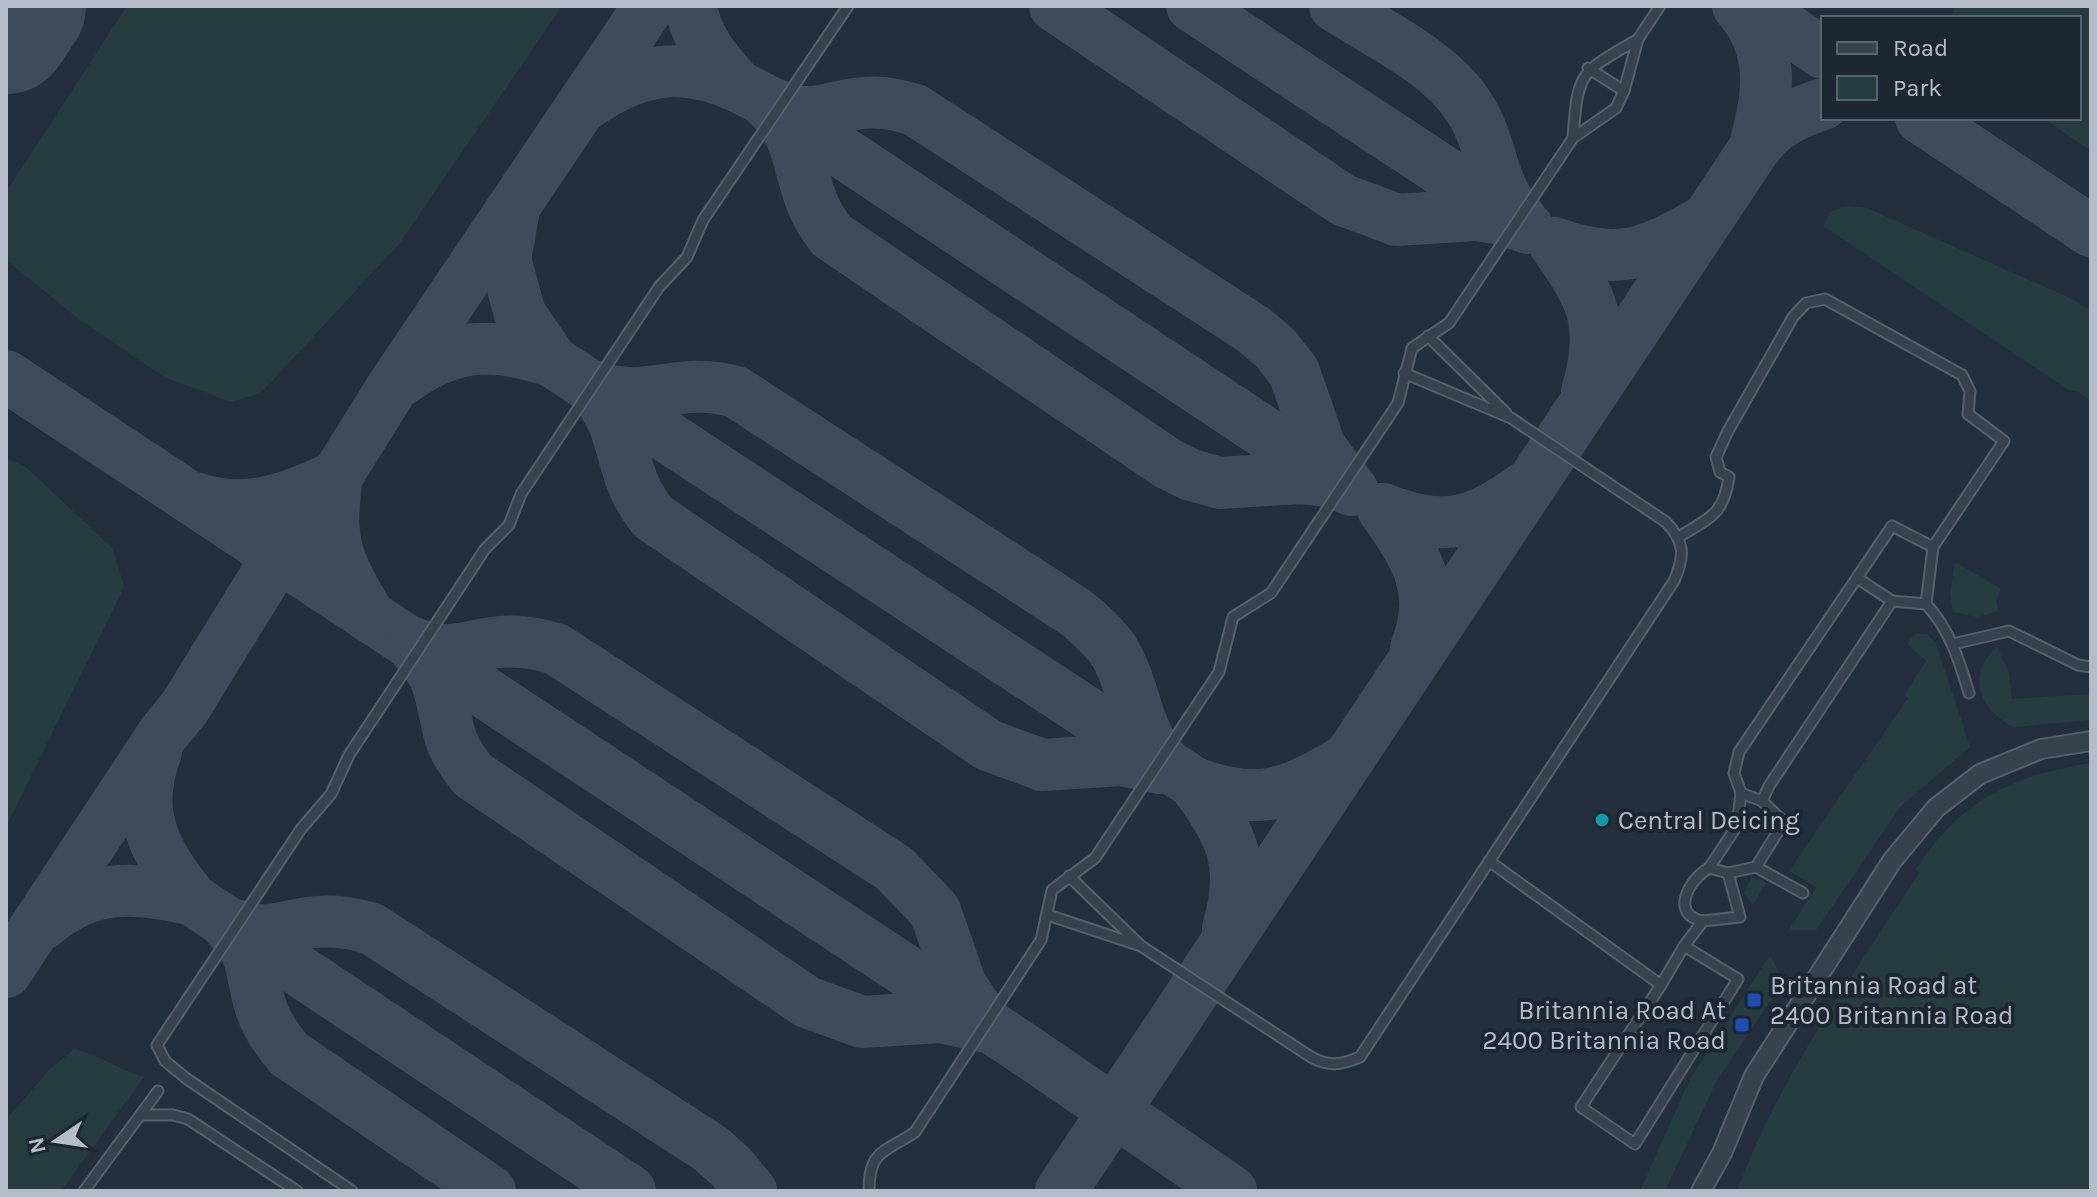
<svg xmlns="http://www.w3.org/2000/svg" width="2097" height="1197" font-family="Karla,sans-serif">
	<rect width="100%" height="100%" fill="#242f3e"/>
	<!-- green -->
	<g fill="#263c3f">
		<polygon points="127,6 562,6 399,244 261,393 231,402 164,377 80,320 6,260 6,192"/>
		<polygon points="1955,6 2091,6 2091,151 2043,118 2079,118 2079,18 1952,18"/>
		<polygon points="1846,206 1867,208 2072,299 2091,311 2091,401 2077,391 2067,389 1823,226 1830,212"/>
		<polygon points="6,458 26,467 113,549 124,587 6,827"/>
		<polygon points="1955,562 2001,589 1996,601 1998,611 1977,617 1953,612 1950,593"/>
		<polygon points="1915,634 1927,634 1936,643 1970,747 1901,806 1816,930 1789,930 1816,887 1789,871 1908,698 1904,695 1926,661 1907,644"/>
		<path d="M1997 647 2009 672 2012 699 2091 694V720L2014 727C1980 711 1965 674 1997 647Z"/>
		<path d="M2091 763V1191H1737C1780 1075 1852 977 1919 873L1916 869C1961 800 2011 776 2091 763Z"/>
		<polygon points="1752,876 1766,883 1753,905 1744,893"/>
		<polygon points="1770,955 1780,975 1779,988 1717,1080 1665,1191 1640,1191 1690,1079"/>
		<path d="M74 1049C98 1054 119 1070 144 1077L61 1191H6V1120L49 1070Z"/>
	</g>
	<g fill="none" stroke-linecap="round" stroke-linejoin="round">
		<!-- taxiway -->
		<g stroke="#3f4a5a" stroke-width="52">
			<path d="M691 6C696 39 716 62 738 86"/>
			<polyline points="1055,6 1343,200 1397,220 1476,215 1503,219 1528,228"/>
			<polyline points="1192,6 1514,218"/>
			<path d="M1335 6C1380 35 1439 61 1469 107 1493 143 1489 184 1521 219"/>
			<path d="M1738 6C1775 47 1769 94 1756 142"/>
			<polyline points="1753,6 1823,53"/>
			<path d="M762 99C812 140 791 186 832 236L1167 463 1191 475 1220 483 1300 478 1327 481 1352 490"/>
			<path d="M585 105C636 69 680 60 739 87 758 95 774 107 795 111 816 115 834 107 855 104 876 100 895 104 915 110L1254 330 1275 348 1294 372 1320 447 1352 490"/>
			<polyline points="774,107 1339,482"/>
			<polyline points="1921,118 2091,231"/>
			<polyline points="514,210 505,259 520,314 552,361"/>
			<polyline points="6,376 1021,1047 1231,1191"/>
			<path d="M399 382C452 343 489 341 552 361L1194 783"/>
			<path d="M593 386C647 406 678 375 736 392L1075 612C1090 624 1105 637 1115 653 1136 689 1135 730 1164 762"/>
			<path d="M591 388C631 430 615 471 653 517L988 745 1042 765 1121 760 1160 768"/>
			<path d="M1587 392C1606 323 1594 300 1554 243 1619 267 1649 253 1706 220"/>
			<path d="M194 498C247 515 289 499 337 476 328 541 335 558 368 614"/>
			<path d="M411 642C448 658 463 646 499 642 519 640 537 643 556 649L895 869 935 911 961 986 985 1021"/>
			<path d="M413 646C422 657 433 669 437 683 451 724 441 736 473 775L807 1002 862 1022 941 1017 982 1026"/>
			<path d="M1416 648C1439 590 1416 556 1383 509 1447 533 1473 524 1527 486"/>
			<path d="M156 752C133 812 154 853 193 900L630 1191"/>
			<path d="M228 923C269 938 277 926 315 922 336 920 352 923 372 929L711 1149 731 1167 751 1191"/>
			<path d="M43 924C90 883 135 886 193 900"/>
			<path d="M227 925C257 957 249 968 260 1005 266 1024 276 1039 289 1054L490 1191"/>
			<path d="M1228 928C1247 864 1232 835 1194 783 1260 807 1289 794 1346 760"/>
			<polyline points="6,972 163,734 185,707 278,556 337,476 393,386 649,6"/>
			<path d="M1061 1191 1731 184C1761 138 1768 122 1823 104"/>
		</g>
		<!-- runway -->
		<polyline stroke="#3f4a5a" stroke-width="128" points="6,30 22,6"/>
		<!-- lane casing -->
		<g stroke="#565f6c" stroke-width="13">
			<g id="lane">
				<polyline points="1588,68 1624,91"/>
				<path d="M1573 138C1578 69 1580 74 1638 39"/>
				<polyline points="1428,336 1506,413"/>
				<path d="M1680 536C1710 518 1724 514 1729 477L1720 472 1716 457 1728 431 1793 317 1806 303 1825 299 1962 375 1970 391 1968 414 2004 441 1933 547 1926 604"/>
				<polyline points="1857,578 1892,601"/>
				<polyline points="1953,644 2009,631 2078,665 2091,667"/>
				<polyline points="1762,801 1741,793 1734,773 1739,752 1892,526 1933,547"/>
				<polyline points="1489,861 1661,985 1581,1107 1635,1144 1738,979 1684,946 1703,921 1740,917 1728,873 1756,867 1803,893"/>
				<path d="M1756 867 1784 822 1762 801 1769 786 1892 601 1926 604C1950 630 1959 660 1969 693"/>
				<polyline points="1709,868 1737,826 1741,793"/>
				<path d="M1069 876 1141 946 1311 1057C1329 1067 1341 1065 1360 1057L1674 581C1685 556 1685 542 1666 522L1511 418 1404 373"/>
				<polyline points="1048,915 1138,945"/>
				<path d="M1703 921C1670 915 1688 880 1709 868L1728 873"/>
				<polyline points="1661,985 1684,946"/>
				<polyline points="142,1115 173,1115 188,1119 297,1191"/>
				<polyline points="84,1191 158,1091"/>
				<polyline points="352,1191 187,1079 165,1061 157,1045 301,829 331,794 349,755 485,549 509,525 521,494 659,287 687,257 703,220 848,6"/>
				<path d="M869 1191C869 1149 885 1153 915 1132L1041 940 1052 890 1095 858 1219 672 1233 617 1271 593 1398 403 1412 348 1449 323 1573 138 1616 108 1624 91 1638 39 1660 6"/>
			</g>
		</g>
		<!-- street casing -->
		<g stroke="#565f6c" stroke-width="22">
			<polyline id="street" points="1701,1191 1722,1153 1754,1076 1892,861 1936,808 1980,774 2041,749 2091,741"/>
		</g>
		<!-- lane -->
		<use href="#lane" stroke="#38414e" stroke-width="9"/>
		<!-- street -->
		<use href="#street" stroke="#38414e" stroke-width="18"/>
	</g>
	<!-- markers -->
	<circle fill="#0f9aa8" stroke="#1d2633" stroke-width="3" cx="1602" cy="820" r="8"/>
	<g fill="#1a4fb4" stroke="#1d2633" stroke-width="3">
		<rect x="1746" y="992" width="16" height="16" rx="4"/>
		<rect x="1734" y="1017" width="16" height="16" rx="4"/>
	</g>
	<g text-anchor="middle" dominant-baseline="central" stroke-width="8" stroke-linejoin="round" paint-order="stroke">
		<!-- poi labels -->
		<g font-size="26" fill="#b4bcc9" stroke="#1d2633" text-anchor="start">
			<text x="1618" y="820">Central Deicing</text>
			<text x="1770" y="985">Britannia Road at<tspan x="1770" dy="30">2400 Britannia Road</tspan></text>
			<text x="1726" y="1010" text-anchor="end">Britannia Road At<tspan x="1726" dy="30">2400 Britannia Road</tspan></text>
		</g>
	</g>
	<!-- border -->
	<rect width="2097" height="1197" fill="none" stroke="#b4bcc9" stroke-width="16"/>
	<!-- legend -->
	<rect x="1821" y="16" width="260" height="104" fill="#1d2633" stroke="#59626f" stroke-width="2"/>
	<rect x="1837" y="42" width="40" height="12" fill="#38414e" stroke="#59626f" stroke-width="2"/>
	<text x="1893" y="56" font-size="24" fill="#b4bcc9">Road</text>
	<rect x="1837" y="76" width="40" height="24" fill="#263c3f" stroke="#59626f" stroke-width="2"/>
	<text x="1893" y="96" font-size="24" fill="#b4bcc9">Park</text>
	<!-- north arrow -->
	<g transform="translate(56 1141) rotate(257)" stroke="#1d2633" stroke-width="6" paint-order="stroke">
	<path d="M0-6L14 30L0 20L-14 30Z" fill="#b4bcc9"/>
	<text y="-12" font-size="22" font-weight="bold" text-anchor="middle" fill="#b4bcc9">N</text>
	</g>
</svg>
